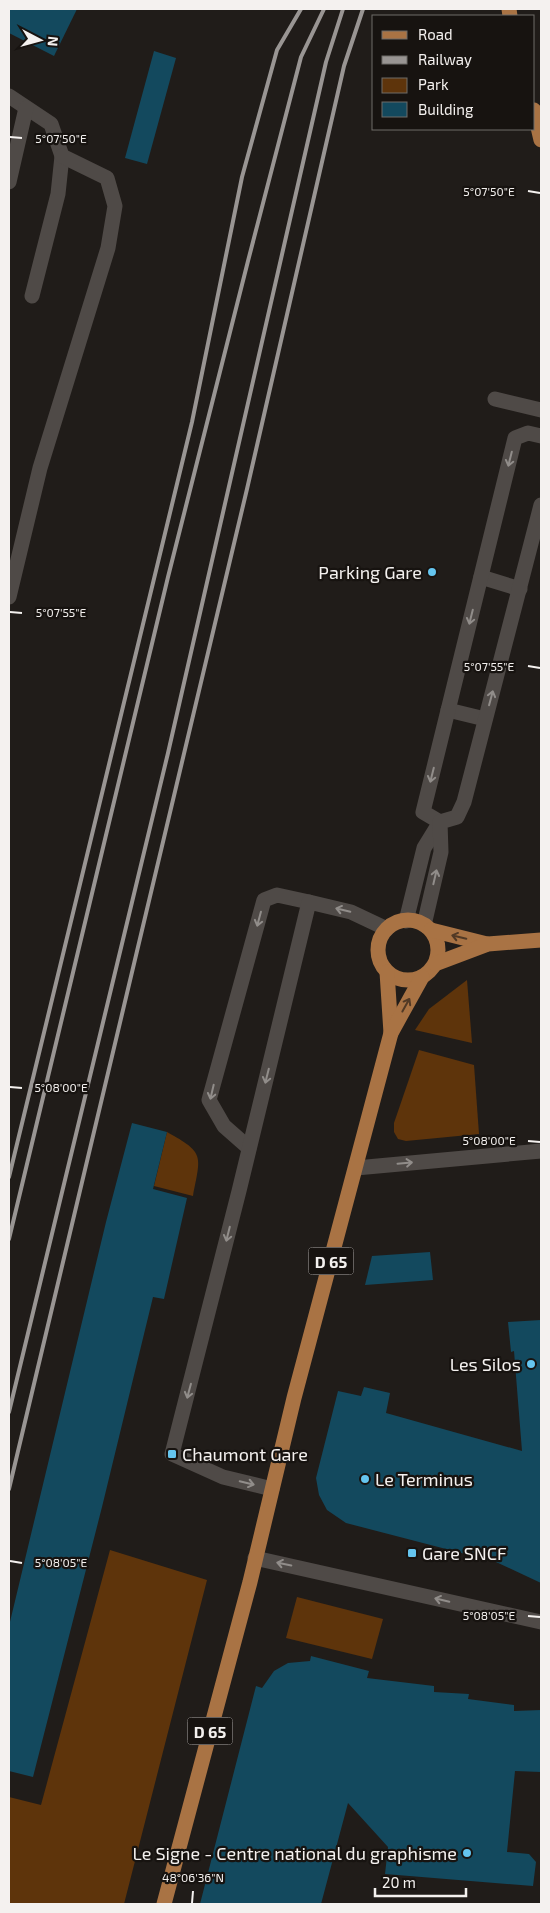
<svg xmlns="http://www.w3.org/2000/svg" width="550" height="1913" font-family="'Exo 2',sans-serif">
	<rect width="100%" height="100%" fill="#201c19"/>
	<!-- green -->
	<g fill="#5e340b">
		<polygon points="467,980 472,1043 415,1030 429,1009"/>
		<polygon points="419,1050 474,1065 479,1134 406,1141 398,1139 394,1132 394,1123"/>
		<path d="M167 1132C205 1153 201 1155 193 1196L154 1186Z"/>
		<polygon points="110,1550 207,1580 124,1904 9,1904 9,1797 41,1805"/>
		<polygon points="297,1597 383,1619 372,1659 286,1638"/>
	</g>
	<!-- building -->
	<g fill="#13495e">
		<polygon points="9,9 77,9 54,56 9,33"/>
		<polygon points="154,51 176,58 147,164 125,158"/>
		<polygon points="132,1123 167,1132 153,1189 187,1198 164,1299 153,1297 102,1507 33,1777 9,1771 9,1626 106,1222"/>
		<polygon points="430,1252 433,1280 365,1285 372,1256"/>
		<polygon points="541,1320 541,1583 496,1562 346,1523 327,1510 319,1495 316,1478 338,1391 361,1396 364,1387 390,1393 386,1413 522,1451 514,1351 511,1352 508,1322"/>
		<polygon points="311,1656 369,1671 367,1678 434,1686 434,1692 469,1694 468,1699 514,1705 514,1711 541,1710 541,1772 515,1771 507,1852 529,1854 536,1862 533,1886 385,1874 388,1847 348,1803 321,1904 200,1904 256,1686 262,1688 274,1671 288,1663 310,1661"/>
	</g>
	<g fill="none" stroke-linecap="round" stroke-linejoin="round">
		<!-- minor -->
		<g stroke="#4f4a47" stroke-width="15">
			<polyline points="9,96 51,124 62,156 58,194 32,296"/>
			<polyline points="9,182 26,108"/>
			<polyline points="495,399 541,410"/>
			<polyline points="481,577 520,589"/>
			<polyline points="9,597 40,468 108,248 115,206 107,178 62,156"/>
			<polyline points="448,710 485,719"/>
			<polyline points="406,921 424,848 440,822 423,812 515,438 528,433 541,436"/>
			<polyline points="424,925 441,852 440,822 457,817 464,802 541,505"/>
			<polyline points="249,1148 224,1126 209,1100 264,900 277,895 309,902"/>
			<polyline points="356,1168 541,1151"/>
			<polyline points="272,1489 223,1477 172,1454 239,1191 309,902 351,912 387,929"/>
			<polyline points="255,1558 541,1622"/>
		</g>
		<!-- major -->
		<g stroke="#a97344" stroke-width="15">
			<polyline points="509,9 510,16"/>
			<polyline points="534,110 541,140"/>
			<circle cx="408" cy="950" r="30"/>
			<polyline points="431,930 487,944"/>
			<polyline points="435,964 488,944 541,940"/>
			<polyline points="387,972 391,1033"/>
			<polyline points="164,1904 250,1582 294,1398 391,1033 422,977"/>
		</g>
		<!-- rail -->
		<g stroke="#999593" stroke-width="4">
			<polyline points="9,1177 192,422 242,177 277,50 301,9"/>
			<polyline points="9,1239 168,577 248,261 301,57 324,9"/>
			<polyline points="9,1412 168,753 326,62 343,9"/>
			<polyline points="9,1489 247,489 344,66 363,9"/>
		</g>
	</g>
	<!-- one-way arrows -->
	<defs><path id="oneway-shaft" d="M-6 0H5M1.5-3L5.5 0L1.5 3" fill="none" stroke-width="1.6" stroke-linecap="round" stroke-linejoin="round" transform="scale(1.25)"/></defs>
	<g stroke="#918d8a">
		<use href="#oneway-shaft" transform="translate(510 459) rotate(104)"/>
		<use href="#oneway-shaft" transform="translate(471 617) rotate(104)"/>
		<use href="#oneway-shaft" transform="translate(491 698) rotate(-75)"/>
		<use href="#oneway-shaft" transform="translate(432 775) rotate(104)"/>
		<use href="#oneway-shaft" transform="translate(435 877) rotate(-77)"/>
		<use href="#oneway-shaft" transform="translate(343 910) rotate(-167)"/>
		<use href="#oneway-shaft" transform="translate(259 919) rotate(105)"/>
		<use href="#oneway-shaft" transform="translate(267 1076) rotate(104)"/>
		<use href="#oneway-shaft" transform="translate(212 1092) rotate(103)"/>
		<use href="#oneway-shaft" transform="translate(405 1163) rotate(-5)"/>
		<use href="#oneway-shaft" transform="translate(228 1234) rotate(104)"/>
		<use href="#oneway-shaft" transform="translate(189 1391) rotate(105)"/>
		<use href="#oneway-shaft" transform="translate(247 1483) rotate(13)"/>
		<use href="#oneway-shaft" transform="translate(284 1564) rotate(-168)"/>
		<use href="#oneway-shaft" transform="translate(442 1600) rotate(-167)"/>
	</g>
	<g stroke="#513925">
		<use href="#oneway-shaft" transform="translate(459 937) rotate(-167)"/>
		<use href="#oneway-shaft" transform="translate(406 1005) rotate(-61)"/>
	</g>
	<!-- ticks -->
	<path fill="none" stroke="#f4f1ef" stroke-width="2" d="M10 137 22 138M528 191 540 193M10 612 22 613M528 666 540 668M10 1087 22 1088M528 1141 540 1142M10 1561 22 1563M528 1616 540 1617M192 1903 193 1891"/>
	<!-- markers -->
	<g fill="#65c5ef" stroke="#171310" stroke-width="2">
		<circle cx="432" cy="572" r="5"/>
		<circle cx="531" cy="1364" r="5"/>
		<rect x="167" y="1449" width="10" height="10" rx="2.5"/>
		<circle cx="365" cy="1479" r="5"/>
		<rect x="407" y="1548" width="10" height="10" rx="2.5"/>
		<circle cx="467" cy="1853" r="5"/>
	</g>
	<g text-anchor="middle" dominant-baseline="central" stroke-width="4.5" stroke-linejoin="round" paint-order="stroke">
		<!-- shield labels -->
		<g fill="#171310" stroke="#b2aeac" stroke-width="1">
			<rect x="308.5" y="1247.5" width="45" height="27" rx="4"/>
			<rect x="187.5" y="1717.5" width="45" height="27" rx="4"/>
		</g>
		<g font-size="16" font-weight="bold" fill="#f4f1ef">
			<text x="331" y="1261">D 65</text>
			<text x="210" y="1731">D 65</text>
		</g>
		<!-- poi labels -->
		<g font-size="18" fill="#f4f1ef" stroke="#171310" text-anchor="end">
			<text x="422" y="572">Parking Gare</text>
			<text x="521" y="1364">Les Silos</text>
			<text x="182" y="1454" text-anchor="start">Chaumont Gare</text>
			<text x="375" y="1479" text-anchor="start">Le Terminus</text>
			<text x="422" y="1553" text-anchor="start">Gare SNCF</text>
			<text x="457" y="1853">Le Signe - Centre national du graphisme</text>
		</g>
	</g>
	<g font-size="12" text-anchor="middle" fill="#f4f1ef" stroke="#171310" stroke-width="4.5" stroke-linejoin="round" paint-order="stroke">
		<text x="61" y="143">5°07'50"E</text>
		<text x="489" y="196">5°07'50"E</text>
		<text x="61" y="617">5°07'55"E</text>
		<text x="489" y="671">5°07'55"E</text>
		<text x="61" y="1092">5°08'00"E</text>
		<text x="489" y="1145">5°08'00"E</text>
		<text x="61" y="1567">5°08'05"E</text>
		<text x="489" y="1620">5°08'05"E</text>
		<text x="193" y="1882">48°06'36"N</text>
	</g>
	<!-- border -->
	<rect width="550" height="1913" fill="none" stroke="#f4f1ef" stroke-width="20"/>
	<!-- legend -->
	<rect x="372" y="15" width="162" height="115" fill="#171310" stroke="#6f6c69"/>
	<rect x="382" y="31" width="25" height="8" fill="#a97344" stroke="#6f6c69"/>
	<text x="418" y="40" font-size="15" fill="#f4f1ef">Road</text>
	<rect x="382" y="56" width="25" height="8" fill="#999593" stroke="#6f6c69"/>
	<text x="418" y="65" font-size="15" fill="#f4f1ef">Railway</text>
	<rect x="382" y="78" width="25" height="15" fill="#5e340b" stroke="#6f6c69"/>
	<text x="418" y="90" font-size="15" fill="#f4f1ef">Park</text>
	<rect x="382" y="102" width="25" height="15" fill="#13495e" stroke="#6f6c69"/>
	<text x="418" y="115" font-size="15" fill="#f4f1ef">Building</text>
	<!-- north arrow -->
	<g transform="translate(40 40) rotate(96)" stroke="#171310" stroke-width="4" paint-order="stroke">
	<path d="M0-4L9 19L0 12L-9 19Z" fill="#f4f1ef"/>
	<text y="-8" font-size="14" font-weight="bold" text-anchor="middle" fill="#f4f1ef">N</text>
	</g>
	<!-- scale -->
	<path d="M375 1888v8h91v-8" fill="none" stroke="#f4f1ef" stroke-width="2.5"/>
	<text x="382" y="1888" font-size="15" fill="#f4f1ef" stroke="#171310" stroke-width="4" paint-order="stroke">20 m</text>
</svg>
